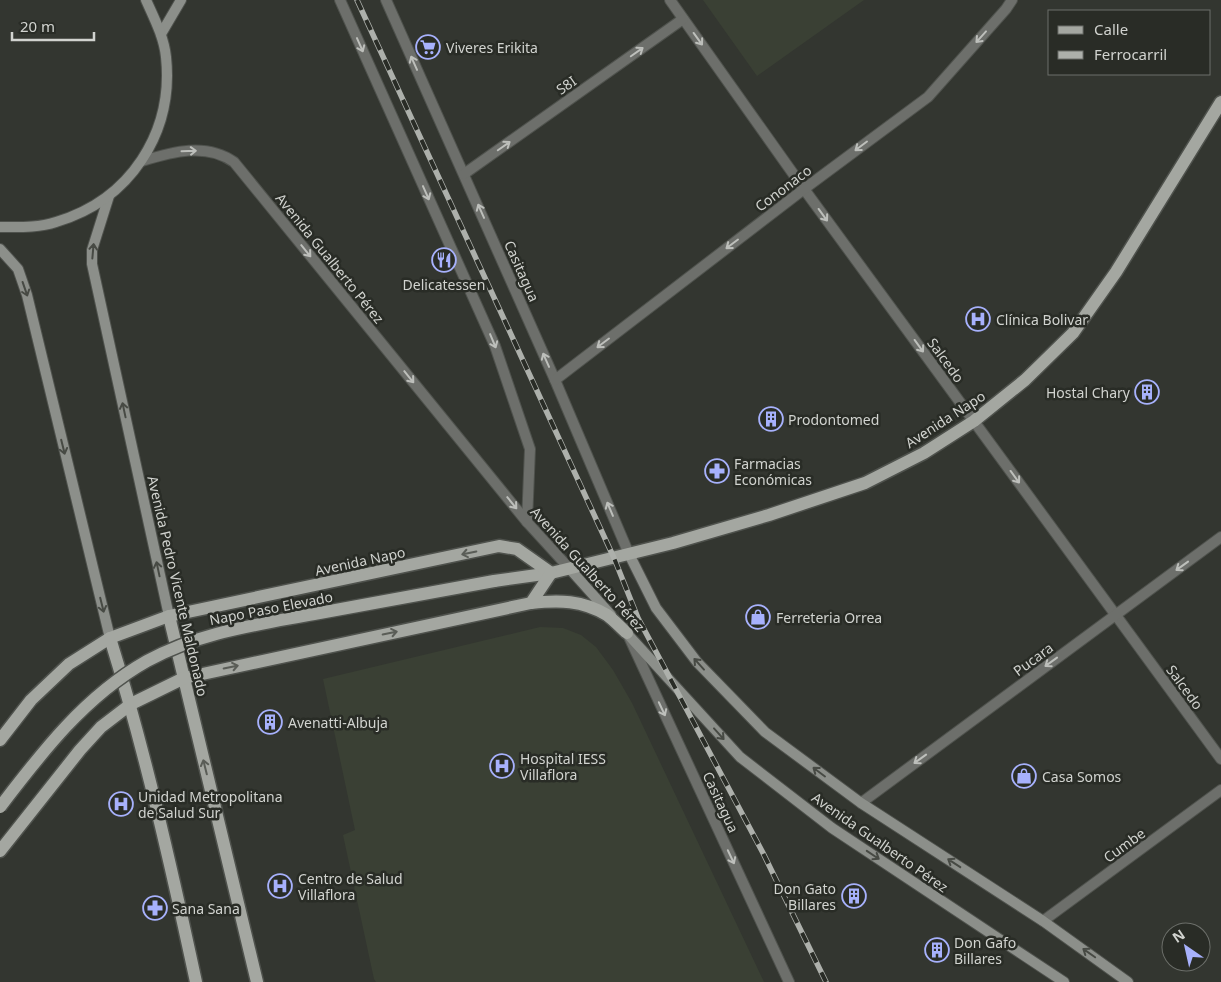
<svg xmlns="http://www.w3.org/2000/svg" width="1221" height="982" font-family="'Noto Sans',sans-serif">
	<rect width="100%" height="100%" fill="#333630"/>
	<!-- built -->
	<g fill="#3a4034">
		<polygon points="703,0 864,0 757,76"/>
		<polygon points="540,627 563,628 581,635 596,647 613,670 632,703 764,982 376,982 374,979 343,835 355,830 323,679"/>
	</g>
	<g fill="none" stroke-linecap="round" stroke-linejoin="round">
		<!-- minor casing -->
		<g stroke="#4f524d" stroke-width="12">
			<g id="minor">
				<polyline points="340,0 495,346 530,449 527,522"/>
				<polyline points="386,0 555,380 629,554"/>
				<polyline points="670,0 804,189 1221,759"/>
				<path d="M142 161C172 152 206 142 234 162L527 522 569 568"/>
				<polyline points="464,174 683,19"/>
				<polyline points="555,380 804,189 928,97 1006,9 1012,0"/>
				<polyline points="629,637 789,982"/>
				<polyline points="861,803 1221,537"/>
				<polyline points="1043,921 1221,790"/>
			</g>
		</g>
		<!-- secondary casing -->
		<g stroke="#4f524d" stroke-width="12">
			<g id="secondary">
				<polyline points="161,34 181,0"/>
				<polyline points="109,196 92,250 92,264 169,616"/>
				<path d="M0 227C19 227 38 228 56 222 130 200 174 133 166 57 164 37 154 18 146 0"/>
				<polyline points="0,249 18,269 27,295 110,638"/>
				<polyline points="629,554 656,608 697,662 765,732 861,803 1043,921 1128,982"/>
				<polyline points="569,568 611,615"/>
				<polyline points="622,628 740,757 832,828 1064,982"/>
			</g>
		</g>
		<!-- primary casing -->
		<g stroke="#4f524d" stroke-width="15">
			<g id="primary">
				<polyline points="494,581 551,573 673,543 769,515 865,483 924,453 974,421 1025,380 1073,333 1116,272 1221,102"/>
				<path d="M531 603C559 600 582 600 607 615 614 620 621 628 627 633"/>
				<polyline points="169,616 257,982"/>
				<path d="M110 638C145 751 171 866 196 982"/>
				<polyline points="0,740 31,700 69,664 110,638 169,616 499,546 517,549 551,573"/>
				<polyline points="0,851 80,750 101,727 131,704 184,678 531,603 551,573"/>
			</g>
		</g>
		<!-- minor -->
		<use href="#minor" stroke="#6d6f6b" stroke-width="10"/>
		<!-- secondary -->
		<use href="#secondary" stroke="#8c8f8a" stroke-width="10"/>
		<!-- primary -->
		<use href="#primary" stroke="#a4a7a1" stroke-width="12"/>
		<!-- rail casing -->
		<g stroke="#adb0ab" stroke-width="5.5">
			<polyline id="rail" points="357,0 614,558 638,618 763,853 826,982"/>
		</g>
		<!-- rail -->
		<use href="#rail" stroke="#292c26" stroke-width="4" stroke-dasharray="11" stroke-linecap="butt"/>
		<!-- primary-bridge casing -->
		<g stroke="#4f524d" stroke-width="15" stroke-linecap="butt">
			<path id="primary-bridge" d="M0 807C42 752 85 696 147 661 200 632 256 625 314 614 374 603 434 592 494 581"/>
		</g>
		<!-- primary-bridge -->
		<use href="#primary-bridge" stroke="#a4a7a1" stroke-width="12"/>
	</g>
	<!-- one-way arrows -->
	<defs><path id="oneway-shaft" d="M-6 0H5M1.5-3L5.5 0L1.5 3" fill="none" stroke-width="1.6" stroke-linecap="round" stroke-linejoin="round" transform="scale(1.25)"/></defs>
	<g stroke="#bdbfbb">
		<use href="#oneway-shaft" transform="translate(981 37) rotate(132)"/>
		<use href="#oneway-shaft" transform="translate(698 39) rotate(54)"/>
		<use href="#oneway-shaft" transform="translate(360 45) rotate(66)"/>
		<use href="#oneway-shaft" transform="translate(637 52) rotate(-35)"/>
		<use href="#oneway-shaft" transform="translate(414 63) rotate(-114)"/>
		<use href="#oneway-shaft" transform="translate(504 146) rotate(-35)"/>
		<use href="#oneway-shaft" transform="translate(861 146) rotate(143)"/>
		<use href="#oneway-shaft" transform="translate(189 151) rotate(-2)"/>
		<use href="#oneway-shaft" transform="translate(426 193) rotate(66)"/>
		<use href="#oneway-shaft" transform="translate(481 211) rotate(-114)"/>
		<use href="#oneway-shaft" transform="translate(823 215) rotate(54)"/>
		<use href="#oneway-shaft" transform="translate(732 244) rotate(143)"/>
		<use href="#oneway-shaft" transform="translate(306 251) rotate(51)"/>
		<use href="#oneway-shaft" transform="translate(493 341) rotate(67)"/>
		<use href="#oneway-shaft" transform="translate(603 343) rotate(143)"/>
		<use href="#oneway-shaft" transform="translate(919 346) rotate(54)"/>
		<use href="#oneway-shaft" transform="translate(546 360) rotate(-114)"/>
		<use href="#oneway-shaft" transform="translate(409 377) rotate(51)"/>
		<use href="#oneway-shaft" transform="translate(1015 477) rotate(54)"/>
		<use href="#oneway-shaft" transform="translate(512 503) rotate(51)"/>
		<use href="#oneway-shaft" transform="translate(610 509) rotate(-113)"/>
		<use href="#oneway-shaft" transform="translate(1182 566) rotate(144)"/>
		<use href="#oneway-shaft" transform="translate(1051 662) rotate(144)"/>
		<use href="#oneway-shaft" transform="translate(662 709) rotate(65)"/>
		<use href="#oneway-shaft" transform="translate(920 759) rotate(144)"/>
		<use href="#oneway-shaft" transform="translate(731 857) rotate(65)"/>
	</g>
	<g stroke="#474a44">
		<use href="#oneway-shaft" transform="translate(93 251) rotate(-85)"/>
		<use href="#oneway-shaft" transform="translate(25 289) rotate(71)"/>
		<use href="#oneway-shaft" transform="translate(124 410) rotate(-102)"/>
		<use href="#oneway-shaft" transform="translate(63 447) rotate(76)"/>
		<use href="#oneway-shaft" transform="translate(158 569) rotate(-102)"/>
		<use href="#oneway-shaft" transform="translate(102 605) rotate(76)"/>
		<use href="#oneway-shaft" transform="translate(699 664) rotate(-132)"/>
		<use href="#oneway-shaft" transform="translate(719 734) rotate(48)"/>
		<use href="#oneway-shaft" transform="translate(819 772) rotate(-143)"/>
		<use href="#oneway-shaft" transform="translate(873 855) rotate(34)"/>
		<use href="#oneway-shaft" transform="translate(954 863) rotate(-147)"/>
		<use href="#oneway-shaft" transform="translate(1089 953) rotate(-145)"/>
	</g>
	<g stroke="#5a5d57">
		<use href="#oneway-shaft" transform="translate(469 553) rotate(168)"/>
		<use href="#oneway-shaft" transform="translate(390 633) rotate(-12)"/>
		<use href="#oneway-shaft" transform="translate(231 667) rotate(-12)"/>
		<use href="#oneway-shaft" transform="translate(205 767) rotate(-104)"/>
	</g>
	<!-- icons -->
	<defs>
		<g id="supermarket-ring" transform="scale(1.25)"><circle r="9.5" fill="#292c26" stroke="#a7b1fc" stroke-width="1.5"/><path d="M-6-5.5h2.5l.6 2H6L4.5 2H-2.5L-4.4-4H-6ZM-1.5 3.2a1.3 1.3 0 1 0 .1 0ZM3 3.2a1.3 1.3 0 1 0 .1 0Z" fill="#a7b1fc"/></g>
		<g id="restaurant-ring" transform="scale(1.25)"><circle r="9.5" fill="#292c26" stroke="#a7b1fc" stroke-width="1.5"/><path d="M-5-6h1v4h1v-4h1v4h1v-4h1v5L-1.5 .5V6h-2V.5L-5-1ZM5-6V6H3V1.5H1.5Q1.5-4 5-6Z" fill="#a7b1fc"/></g>
		<g id="hospital-ring" transform="scale(1.25)"><circle r="9.5" fill="#292c26" stroke="#a7b1fc" stroke-width="1.5"/><path d="M-5-5h3v3.5h4V-5h3V5h-3V1.5h-4V5h-3Z" fill="#a7b1fc"/></g>
		<g id="building-ring" transform="scale(1.25)"><circle r="9.5" fill="#292c26" stroke="#a7b1fc" stroke-width="1.5"/><path d="M-4-6H4V6H1V3H-1V6H-4ZM-2.5-4.3h1.7v1.8h-1.7ZM.8-4.3h1.7v1.8H.8ZM-2.5-1h1.7V.8h-1.7ZM.8-1h1.7V.8H.8Z" fill="#a7b1fc"/></g>
		<g id="pharmacy-ring" transform="scale(1.25)"><circle r="9.5" fill="#292c26" stroke="#a7b1fc" stroke-width="1.5"/><path d="M-2-6h4v4h4v4h-4v4h-4v-4h-4v-4h4Z" fill="#a7b1fc"/></g>
		<g id="shop-ring" transform="scale(1.25)"><circle r="9.5" fill="#292c26" stroke="#a7b1fc" stroke-width="1.5"/><path d="M-5-2.5h2.3a2.7 3.5 0 0 1 5.4 0H5L5.5 6h-11ZM-1.5-2.5h3a1.5 2.3 0 0 0-3 0Z" fill="#a7b1fc"/></g>
	</defs>
	<g fill-rule="evenodd">
		<use href="#supermarket-ring" x="428" y="47"/>
		<use href="#restaurant-ring" x="444" y="260"/>
		<use href="#hospital-ring" x="978" y="319"/>
		<use href="#building-ring" x="1147" y="392"/>
		<use href="#building-ring" x="771" y="419"/>
		<use href="#pharmacy-ring" x="717" y="471"/>
		<use href="#shop-ring" x="758" y="617"/>
		<use href="#building-ring" x="270" y="722"/>
		<use href="#hospital-ring" x="502" y="766"/>
		<use href="#shop-ring" x="1024" y="776"/>
		<use href="#hospital-ring" x="121" y="804"/>
		<use href="#hospital-ring" x="280" y="886"/>
		<use href="#building-ring" x="854" y="896"/>
		<use href="#pharmacy-ring" x="155" y="908"/>
		<use href="#building-ring" x="937" y="950"/>
	</g>
	<g text-anchor="middle" dominant-baseline="central" stroke-width="5" stroke-linejoin="round" paint-order="stroke">
		<!-- poi labels -->
		<g font-size="14" fill="#d1d3cf" stroke="#292c26" text-anchor="start">
			<text x="446" y="47">Viveres Erikita</text>
			<text x="444" y="284" text-anchor="middle">Delicatessen</text>
			<text x="996" y="319">Clínica Bolivar</text>
			<text x="1130" y="392" text-anchor="end">Hostal Chary</text>
			<text x="788" y="419">Prodontomed</text>
			<text x="734" y="463">Farmacias<tspan x="734" dy="16">Económicas</tspan></text>
			<text x="776" y="617">Ferreteria Orrea</text>
			<text x="288" y="722">Avenatti-Albuja</text>
			<text x="520" y="758">Hospital IESS<tspan x="520" dy="16">Villaflora</tspan></text>
			<text x="1042" y="776">Casa Somos</text>
			<text x="138" y="796">Unidad Metropolitana<tspan x="138" dy="16">de Salud Sur</tspan></text>
			<text x="298" y="878">Centro de Salud<tspan x="298" dy="16">Villaflora</tspan></text>
			<text x="836" y="888" text-anchor="end">Don Gato<tspan x="836" dy="16">Billares</tspan></text>
			<text x="172" y="908">Sana Sana</text>
			<text x="954" y="942">Don Gafo<tspan x="954" dy="16">Billares</tspan></text>
		</g>
		<!-- street labels -->
		<g font-size="14" fill="#d1d3cf" stroke="#292c26">
			<text transform="translate(566 85) rotate(-35)">S8I</text>
			<text transform="translate(783 188) rotate(-37)">Cononaco</text>
			<text transform="translate(330 258) rotate(51)">Avenida Gualberto Pérez</text>
			<text transform="translate(522 271) rotate(66)">Casitagua</text>
			<text transform="translate(946 360) rotate(54)">Salcedo</text>
			<text transform="translate(945 419) rotate(-33)">Avenida Napo</text>
			<text transform="translate(360 561) rotate(-12)">Avenida Napo</text>
			<text transform="translate(588 569) rotate(48)">Avenida Gualberto Pérez</text>
			<text transform="translate(178 586) rotate(77)">Avenida Pedro Vicente Maldonado</text>
			<text transform="translate(271 608) rotate(-11)">Napo Paso Elevado</text>
			<text transform="translate(1033 659) rotate(-36)">Pucara</text>
			<text transform="translate(1185 687) rotate(54)">Salcedo</text>
			<text transform="translate(721 802) rotate(65)">Casitagua</text>
			<text transform="translate(880 842) rotate(35)">Avenida Gualberto Pérez</text>
			<text transform="translate(1124 845) rotate(-36)">Cumbe</text>
		</g>
	</g>
	<!-- legend -->
	<rect x="1048" y="10" width="162" height="65" fill="#292c26" stroke="#6c6f6a"/>
	<rect x="1058" y="26" width="25" height="8" fill="#a4a7a1" stroke="#6c6f6a"/>
	<text x="1094" y="35" font-size="15" fill="#d1d3cf">Calle</text>
	<rect x="1058" y="51" width="25" height="8" fill="#adb0ab" stroke="#6c6f6a"/>
	<text x="1094" y="60" font-size="15" fill="#d1d3cf">Ferrocarril</text>
	<!-- north arrow -->
	<g transform="translate(1186 947) rotate(326)"><circle r="24" fill="#292c26" stroke="#6c6f6a"/>
	<path d="M0-4L9 19L0 12L-9 19Z" fill="#a7b1fc"/>
	<text y="-8" font-size="14" font-weight="bold" text-anchor="middle" fill="#d1d3cf">N</text>
	</g>
	<!-- scale -->
	<path d="M12 32v8h82v-8" fill="none" stroke="#d1d3cf" stroke-width="2.5"/>
	<text x="20" y="32" font-size="15" fill="#d1d3cf" stroke="#292c26" stroke-width="4" paint-order="stroke">20 m</text>
</svg>
